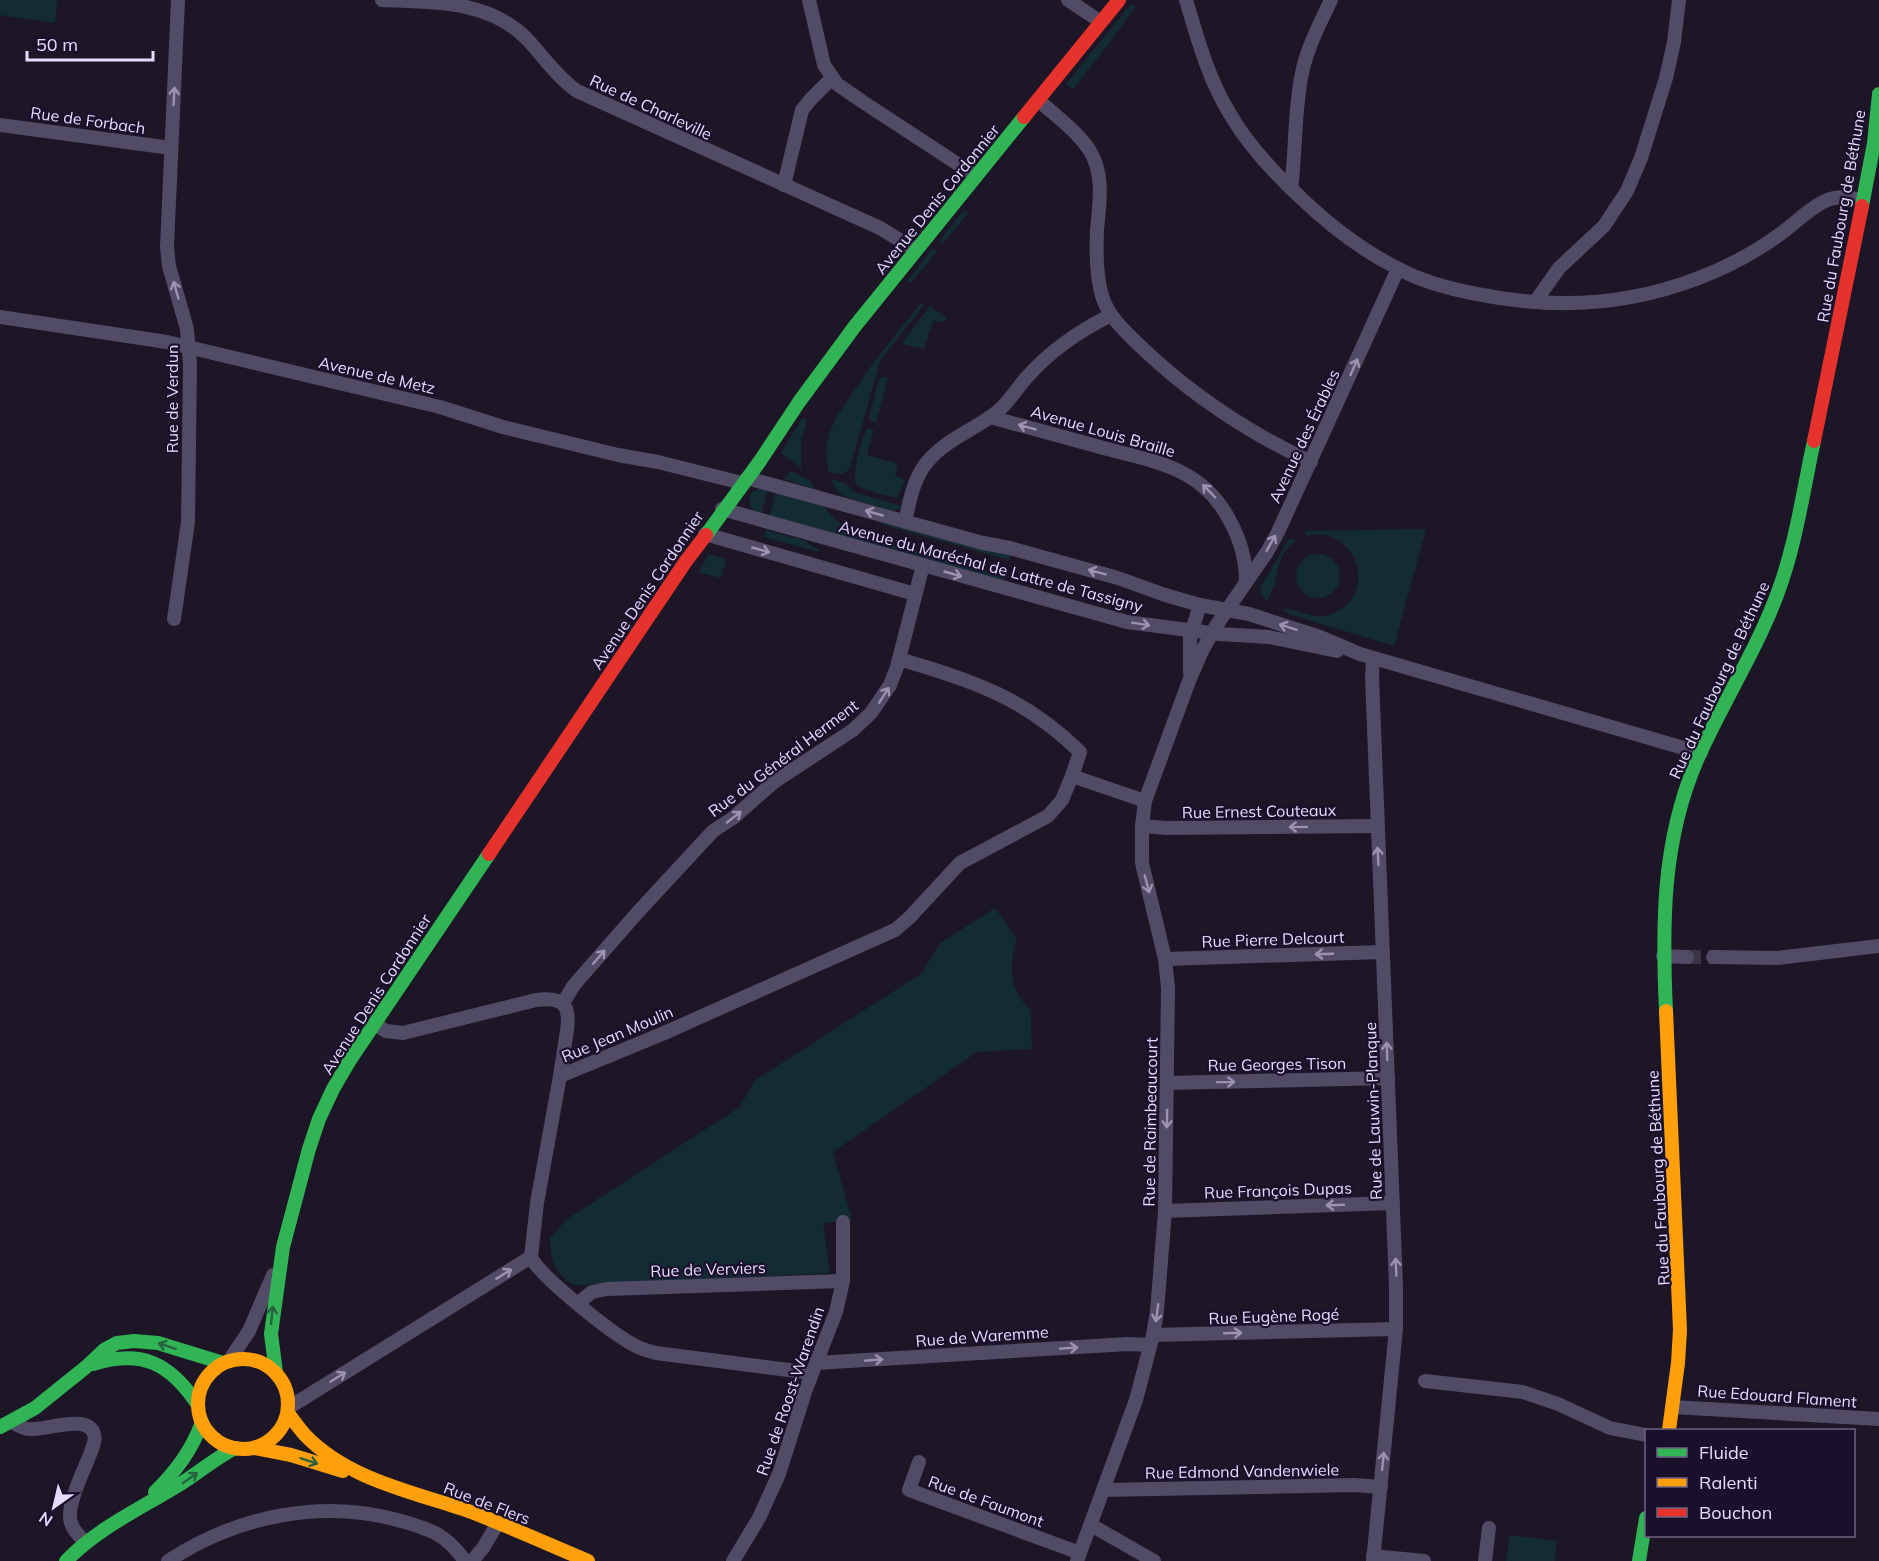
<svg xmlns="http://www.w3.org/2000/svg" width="1879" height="1561" font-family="Mulish,sans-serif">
	<rect width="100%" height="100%" fill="#1c1626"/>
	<!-- green -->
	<g fill="#132c34">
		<polygon points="0,0 57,0 55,23 0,15"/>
		<polygon points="1131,4 1135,7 1111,41 1073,89 1066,84"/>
		<polygon points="964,210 968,213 943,244 939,241"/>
		<polygon points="933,248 937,251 911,283 907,281"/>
		<path d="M921 303 924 305 880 361 850 467C845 476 837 474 828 472L826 447 830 432 837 416 873 363Z"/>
		<polygon points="930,306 946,318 946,320 943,322 933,321 924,349 903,344 903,341"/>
		<polygon points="882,377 888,378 876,423 871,422 869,417 879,380"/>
		<polygon points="803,417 807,420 801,440 801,468 781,453"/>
		<path d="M867 429 874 430 867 455 896 463 897 467 895 476 905 480 898 498C891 497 862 490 857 485 850 476 862 439 867 429Z"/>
		<polygon points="791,471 811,481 814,489 784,479"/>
		<polygon points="831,479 845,483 854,492 902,506 899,509 893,511 843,496 838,492"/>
		<path d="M761 488H768L761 516C751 510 746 504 752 492Z"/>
		<polygon points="776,491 820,503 838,522 860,536 1005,576 1003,583 769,518"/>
		<polygon points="867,517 1011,553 1009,560 891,527"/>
		<path d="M1426 529 1394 646 1288 614 1283 609C1298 607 1310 620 1328 615 1381 601 1359 523 1306 536L1305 531Z"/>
		<polygon points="766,530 803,540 819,550 819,552 764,537"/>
		<path d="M1289 539 1297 540C1270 558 1283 580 1266 601L1260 592 1261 586Z"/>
		<polygon points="709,554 726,559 721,578 698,572"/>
		<circle cx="1318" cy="576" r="22"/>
		<path d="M995 908 1017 939C1010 959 1008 980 1021 999 1023 1003 1028 1006 1030 1010 1032 1017 1031 1040 1032 1049L977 1052 833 1152 852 1220 823 1223 830 1273 574 1285C553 1272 551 1262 550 1238L567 1219 740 1107 754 1081 922 973 939 944Z"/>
		<polygon points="1510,1535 1557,1541 1555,1561 1506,1561"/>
	</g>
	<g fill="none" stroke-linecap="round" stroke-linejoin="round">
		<!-- street-tunnel -->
		<polyline stroke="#3a3447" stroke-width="14" stroke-dasharray="14 7" stroke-linecap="butt" points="1687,957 1713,957"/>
		<!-- street -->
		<g stroke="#524b66" stroke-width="14">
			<path d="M382 0C433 2 488 0 526 38 543 56 557 77 577 91L880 228 916 250"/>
			<polyline points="809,0 824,65 837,84 863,102 976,176"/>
			<polyline points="1068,0 1101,22"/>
			<path d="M1186 0C1198 40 1208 78 1230 114 1248 145 1274 173 1300 197 1329 225 1363 251 1399 269 1423 282 1450 289 1477 294 1550 309 1625 306 1696 279 1723 269 1752 254 1776 237 1792 226 1806 211 1823 202 1837 195 1849 197 1863 200"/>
			<path d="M1038 100C1056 116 1077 131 1090 151 1105 176 1099 204 1097 231 1096 253 1096 278 1103 299 1110 318 1125 331 1139 345 1190 394 1247 432 1311 462"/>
			<polyline points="0,125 171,148"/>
			<polyline points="784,185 802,110 811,99 832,78"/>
			<path d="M1291 189C1296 151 1294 111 1302 73 1307 48 1320 23 1331 0"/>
			<polyline points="1535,302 1559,268 1604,226 1627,191 1641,158 1666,78 1674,42 1679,0"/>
			<polyline points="0,317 167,342 440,407 503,427 618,455 658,462 742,483"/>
			<path d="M990 417C1027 427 1064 437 1100 447 1154 462 1202 466 1230 521 1241 541 1246 559 1246 582"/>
			<polyline points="747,478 983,543 1010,548 1118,578 1165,595 1200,605 1249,614 1320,637 1360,654 1701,753"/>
			<polyline points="722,509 1127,622 1219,634 1269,637 1337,651"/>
			<path d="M905 522C909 503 913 482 924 466 943 440 973 431 997 412 1009 402 1017 388 1027 377 1051 350 1079 331 1111 315"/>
			<polyline points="705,534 915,594"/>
			<polyline points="174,619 188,522 190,364 187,329 169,266 167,247 178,0"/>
			<path d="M899 659C973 681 1024 697 1080 752L1072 776 1145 801"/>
			<polyline points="1190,673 1190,637 1200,605"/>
			<polyline points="1142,826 1166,828 1377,826"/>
			<polyline points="1663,956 1687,957"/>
			<polyline points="1713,957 1777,958 1879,946"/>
			<polyline points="1165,959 1383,952"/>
			<polyline points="563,1003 574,985 638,912 713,831 733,818 774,782 853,730 871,713 890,685 897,667 923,565"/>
			<path d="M375 1024 386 1031 403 1033 536 1000C568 996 571 1009 566 1037 564 1050 562 1063 560 1076"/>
			<polyline points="1167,1083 1388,1078"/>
			<polyline points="1165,1211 1393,1203"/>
			<polyline points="531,1257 537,1203 560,1076 662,1034 895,930 909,918 960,863 1048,816 1062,800 1072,776"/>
			<path d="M531 1257C539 1276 614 1335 634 1345 641 1349 648 1351 656 1353L812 1373"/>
			<polyline points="578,1303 592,1292 607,1289 843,1281"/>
			<polyline points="1153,1335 1396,1329"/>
			<polyline points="229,1361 249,1331 273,1275"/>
			<polyline points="816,1363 1128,1344 1150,1345"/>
			<polyline points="1425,1381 1523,1392 1558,1404 1610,1428 1646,1435"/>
			<polyline points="1673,1407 1879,1419"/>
			<polyline points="288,1408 531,1257"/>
			<path d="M12 1422C17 1425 23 1429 29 1429 44 1431 88 1413 94 1434 96 1440 93 1447 91 1452 85 1468 65 1507 71 1523 73 1530 80 1537 85 1542"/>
			<polyline points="919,1462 909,1490 1080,1553"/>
			<polyline points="1103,1490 1354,1485 1381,1487"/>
			<polyline points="1091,1525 1154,1561"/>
			<polyline points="1373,1556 1424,1561"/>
			<path d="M168 1561C237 1516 322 1498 401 1521 432 1530 446 1534 465 1561"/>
			<polyline points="472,1561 483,1548 498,1523"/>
			<polyline points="733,1561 759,1518 779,1474 806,1389 836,1312 843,1281 843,1222"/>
			<polyline points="1077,1561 1136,1400 1153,1335 1157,1311 1165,1211 1168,988 1165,959 1142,863 1142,826 1145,801 1189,681 1203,649 1216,626 1267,552 1278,532 1398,269"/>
			<polyline points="1373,1561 1396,1329 1396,1286 1372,677 1373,658"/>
			<polyline points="1485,1561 1489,1528"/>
		</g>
		<!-- fast -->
		<g stroke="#30b455" stroke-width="14">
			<polyline points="1862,206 1874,143 1879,94"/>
			<polyline points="706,535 760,461 799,402 855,326 1024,117"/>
			<path d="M1666 1011C1662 924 1662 841 1697 760 1722 703 1757 650 1778 592 1796 544 1803 491 1814 441"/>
			<path d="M93 1364C142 1349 170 1363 198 1405"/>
			<polyline points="276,1372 271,1334 283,1247 309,1149 319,1119 333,1089 350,1060 489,854"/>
			<polyline points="0,1427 35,1408 86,1367 104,1350 117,1343 134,1341 158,1343 223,1363"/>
			<path d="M155 1492C176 1471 192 1450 202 1422"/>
			<path d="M66 1561C98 1528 138 1510 177 1486 197 1474 214 1459 235 1448"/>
			<polyline points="1639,1561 1646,1518"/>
		</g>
		<!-- slow -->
		<g stroke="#ff9f0a" stroke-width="14">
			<polyline points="1666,1011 1680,1330 1678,1363 1669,1430"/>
			<circle cx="243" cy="1404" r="45"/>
			<path d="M288 1413C293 1420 299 1428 305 1435 349 1481 416 1492 474 1513 512 1528 550 1545 588 1561"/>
			<polyline points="254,1448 291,1455 343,1471"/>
		</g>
		<!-- jam -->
		<g stroke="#e5322d" stroke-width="14">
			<polyline points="1024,117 1119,0"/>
			<polyline points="1814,441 1862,206"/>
			<polyline points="489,854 686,561 706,535"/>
		</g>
	</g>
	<!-- one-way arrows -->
	<defs><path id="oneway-shaft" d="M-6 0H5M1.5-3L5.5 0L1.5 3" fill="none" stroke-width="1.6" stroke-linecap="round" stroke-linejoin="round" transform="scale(1.5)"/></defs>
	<g stroke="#9c93b2">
		<use href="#oneway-shaft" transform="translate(174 96) rotate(-87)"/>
		<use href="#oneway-shaft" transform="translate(176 290) rotate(-106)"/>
		<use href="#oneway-shaft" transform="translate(1354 367) rotate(-66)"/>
		<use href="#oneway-shaft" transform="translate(1027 427) rotate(-165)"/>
		<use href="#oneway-shaft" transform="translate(1209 491) rotate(-134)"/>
		<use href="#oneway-shaft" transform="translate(874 513) rotate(-164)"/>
		<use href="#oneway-shaft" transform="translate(1271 543) rotate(-61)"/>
		<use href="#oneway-shaft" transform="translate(761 550) rotate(16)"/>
		<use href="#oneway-shaft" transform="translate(1097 572) rotate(-165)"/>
		<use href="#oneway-shaft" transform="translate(953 574) rotate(16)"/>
		<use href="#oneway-shaft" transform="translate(1141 624) rotate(9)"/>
		<use href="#oneway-shaft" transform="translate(1288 627) rotate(-162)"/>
		<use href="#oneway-shaft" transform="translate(884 695) rotate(-58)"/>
		<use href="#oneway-shaft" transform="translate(734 817) rotate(-38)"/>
		<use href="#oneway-shaft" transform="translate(1298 827) rotate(179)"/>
		<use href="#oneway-shaft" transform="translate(1378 856) rotate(-93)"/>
		<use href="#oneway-shaft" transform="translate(1147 884) rotate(75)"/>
		<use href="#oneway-shaft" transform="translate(1324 954) rotate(178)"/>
		<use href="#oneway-shaft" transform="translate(599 957) rotate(-49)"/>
		<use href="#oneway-shaft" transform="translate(1387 1051) rotate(-92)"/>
		<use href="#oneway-shaft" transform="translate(1226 1082) rotate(-1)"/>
		<use href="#oneway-shaft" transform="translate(1167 1119) rotate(91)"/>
		<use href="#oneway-shaft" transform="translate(1335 1205) rotate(178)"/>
		<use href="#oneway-shaft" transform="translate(1396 1267) rotate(-92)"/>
		<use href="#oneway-shaft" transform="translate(504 1274) rotate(-32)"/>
		<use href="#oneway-shaft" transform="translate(1157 1313) rotate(98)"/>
		<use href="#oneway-shaft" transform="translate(1233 1333) rotate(-2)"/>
		<use href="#oneway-shaft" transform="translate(1069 1348) rotate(-4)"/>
		<use href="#oneway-shaft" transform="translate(874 1360) rotate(-4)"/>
		<use href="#oneway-shaft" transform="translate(338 1377) rotate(-32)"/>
		<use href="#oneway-shaft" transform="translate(1383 1461) rotate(-84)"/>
	</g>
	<g stroke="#266240">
		<use href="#oneway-shaft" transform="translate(272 1315) rotate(-84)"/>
		<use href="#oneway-shaft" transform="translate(167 1346) rotate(-162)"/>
		<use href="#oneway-shaft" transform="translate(309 1461) rotate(18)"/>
		<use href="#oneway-shaft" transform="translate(190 1478) rotate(-35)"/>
	</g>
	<g text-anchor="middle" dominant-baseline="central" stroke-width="4.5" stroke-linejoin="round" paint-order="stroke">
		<!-- street labels -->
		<g font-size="16" fill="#e7dbff" stroke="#1b102c">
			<text transform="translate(651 107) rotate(25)">Rue de Charleville</text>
			<text transform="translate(88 120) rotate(8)">Rue de Forbach</text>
			<text transform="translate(937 199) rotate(-51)">Avenue Denis Cordonnier</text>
			<text transform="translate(1841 216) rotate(-80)">Rue du Faubourg de Béthune</text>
			<text transform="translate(377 375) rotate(13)">Avenue de Metz</text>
			<text transform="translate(172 399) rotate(-90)">Rue de Verdun</text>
			<text transform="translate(1103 431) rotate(16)">Avenue Louis Braille</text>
			<text transform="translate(1304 436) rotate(-65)">Avenue des Érables</text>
			<text transform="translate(991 566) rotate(15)">Avenue du Maréchal de Lattre de Tassigny</text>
			<text transform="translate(647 590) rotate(-56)">Avenue Denis Cordonnier</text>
			<text transform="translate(1719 680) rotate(-65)">Rue du Faubourg de Béthune</text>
			<text transform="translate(783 758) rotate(-37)">Rue du Général Herment</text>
			<text transform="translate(1259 811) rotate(-1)">Rue Ernest Couteaux</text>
			<text transform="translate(1273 939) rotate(-2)">Rue Pierre Delcourt</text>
			<text transform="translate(376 994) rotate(-57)">Avenue Denis Cordonnier</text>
			<text transform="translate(617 1034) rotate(-23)">Rue Jean Moulin</text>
			<text transform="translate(1277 1064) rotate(-1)">Rue Georges Tison</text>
			<text transform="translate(1373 1111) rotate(-92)">Rue de Lauwin-Planque</text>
			<text transform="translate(1150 1122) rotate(-89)">Rue de Raimbeaucourt</text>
			<text transform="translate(1658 1178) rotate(-93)">Rue du Faubourg de Béthune</text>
			<text transform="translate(1278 1190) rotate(-2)">Rue François Dupas</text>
			<text transform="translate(708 1269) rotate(-2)">Rue de Verviers</text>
			<text transform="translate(1274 1316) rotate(-2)">Rue Eugène Rogé</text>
			<text transform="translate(982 1336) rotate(-4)">Rue de Waremme</text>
			<text transform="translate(790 1391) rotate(-71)">Rue de Roost-Warendin</text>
			<text transform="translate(1777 1396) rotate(4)">Rue Edouard Flament</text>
			<text transform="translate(1242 1471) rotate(-1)">Rue Edmond Vandenwiele</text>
			<text transform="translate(986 1501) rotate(20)">Rue de Faumont</text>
			<text transform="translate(487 1503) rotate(21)">Rue de Flers</text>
		</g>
	</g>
	<!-- legend -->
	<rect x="1645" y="1429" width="210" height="108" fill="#1b102c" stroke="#6d6180" stroke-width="1.5"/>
	<rect x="1657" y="1448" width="30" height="9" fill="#30b455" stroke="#6d6180" stroke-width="1.5"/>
	<text x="1699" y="1459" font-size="18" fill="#e7dbff">Fluide</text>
	<rect x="1657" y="1478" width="30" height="9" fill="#ff9f0a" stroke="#6d6180" stroke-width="1.5"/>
	<text x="1699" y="1489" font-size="18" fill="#e7dbff">Ralenti</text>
	<rect x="1657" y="1508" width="30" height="9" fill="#e5322d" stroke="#6d6180" stroke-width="1.5"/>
	<text x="1699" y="1519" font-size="18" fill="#e7dbff">Bouchon</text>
	<!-- north arrow -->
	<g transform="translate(54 1507) rotate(214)" stroke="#1b102c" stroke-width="4.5" paint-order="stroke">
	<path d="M0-4.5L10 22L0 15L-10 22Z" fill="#e7dbff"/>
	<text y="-9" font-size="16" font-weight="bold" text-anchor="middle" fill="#e7dbff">N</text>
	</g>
	<!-- scale -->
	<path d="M27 51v9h126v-9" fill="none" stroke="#e7dbff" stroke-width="3"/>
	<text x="36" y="51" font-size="18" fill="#e7dbff" stroke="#1b102c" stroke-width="4.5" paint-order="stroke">50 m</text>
</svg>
